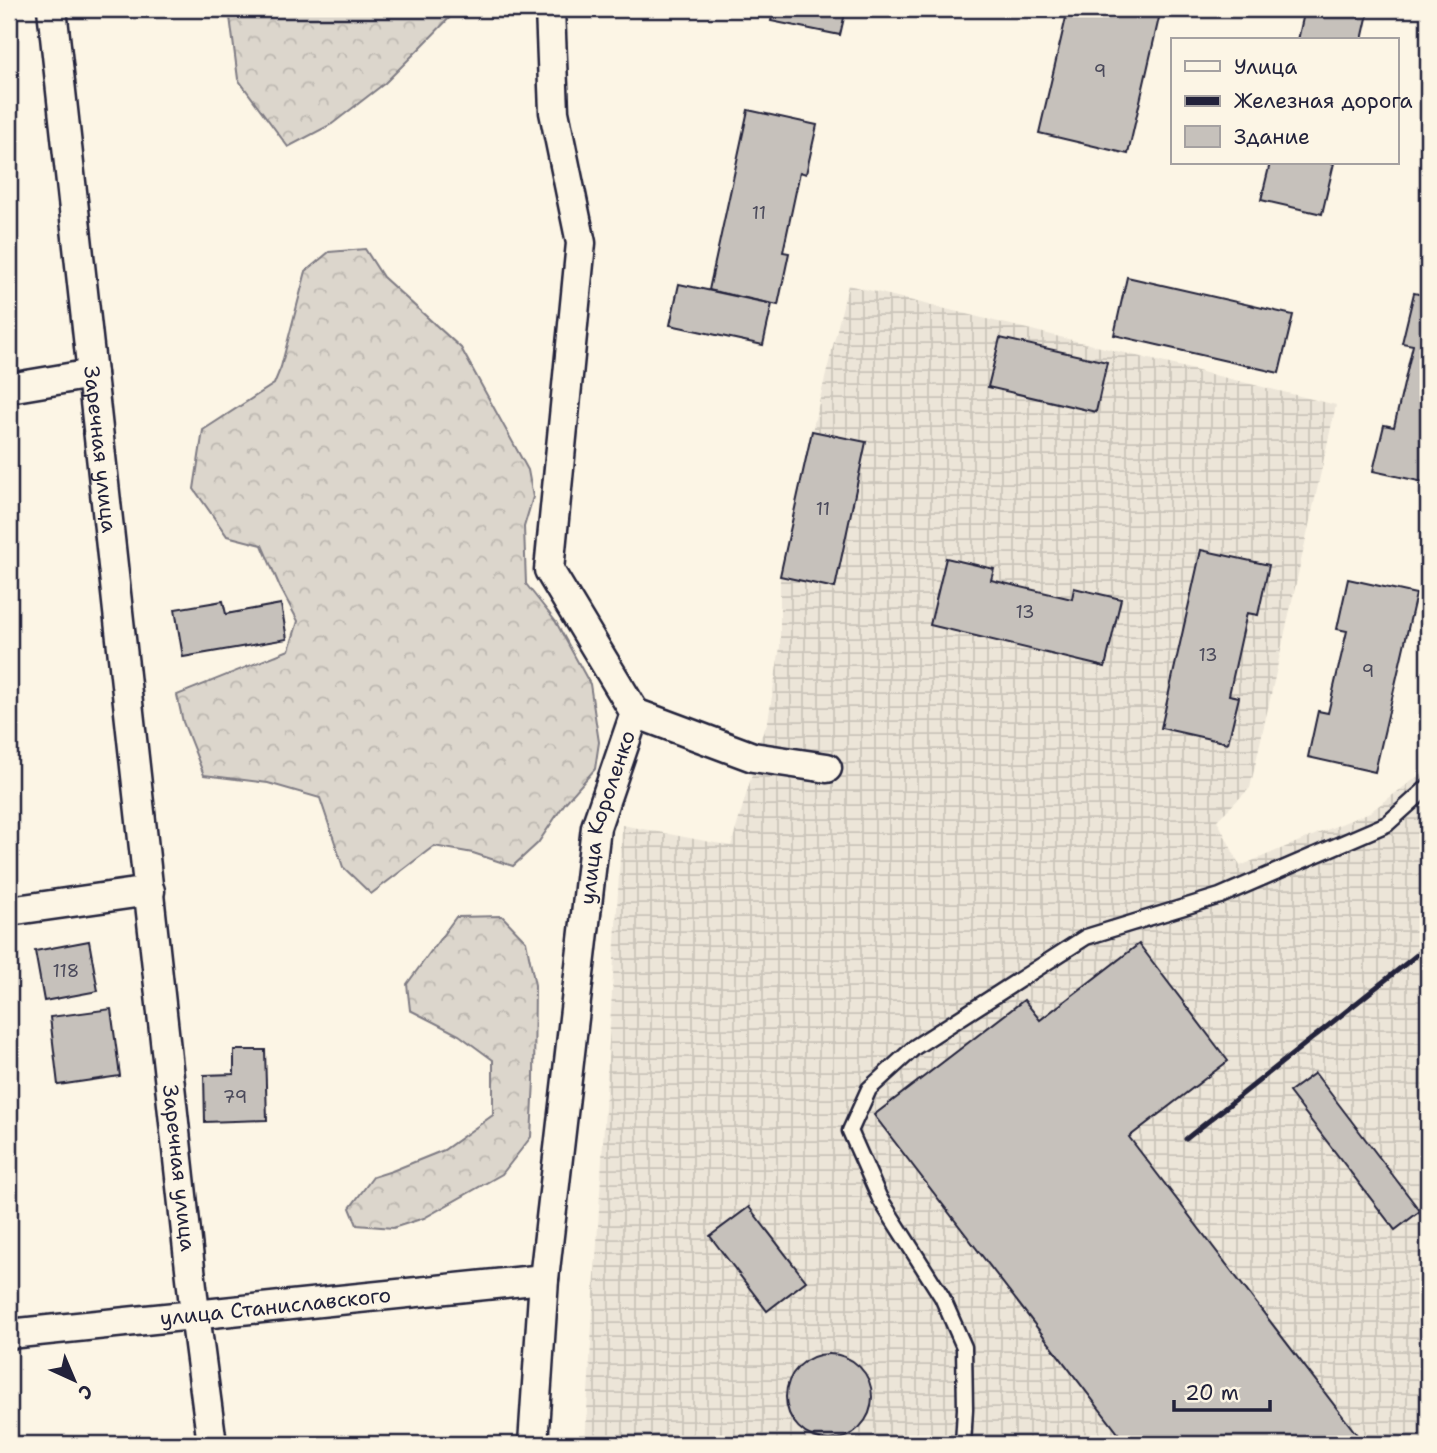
<svg xmlns="http://www.w3.org/2000/svg" width="1437" height="1453" font-family="'Shantell Sans',sans-serif">
	<defs>
		<pattern id="industrial-grid" width="8" height="8" patternUnits="userSpaceOnUse" patternTransform="scale(1.75)"><rect width="8" height="8" fill="#ece5d8"/><path d="M0 4h8M4 0v8" fill="none" stroke="#cac4ba"/></pattern>
		<pattern id="forest-crowns" width="20" height="18" patternUnits="userSpaceOnUse" patternTransform="scale(1.75)"><rect width="20" height="18" fill="#dcd6cc"/><path d="M2 6a3 3 0 1 1 6 0M12 15a3 3 0 1 1 6 0" fill="none" stroke="#bcb7b0"/></pattern>
	</defs>
	<rect width="100%" height="100%" fill="#fcf5e5"/>
	<filter id="ink" filterUnits="userSpaceOnUse"><feTurbulence type="fractalNoise" baseFrequency=".0143" numOctaves="2"/><feDisplacementMap in="SourceGraphic" scale="14" xChannelSelector="R" yChannelSelector="G"/><feConvolveMatrix kernelMatrix="1 2 1 2 8 2 1 2 1" color-interpolation-filters="sRGB"/></filter>
	<g filter="url(#ink)">
		<!-- industrial -->
		<polygon fill="url(#industrial-grid)" points="848,285 1336,405 1250,788 1217,820 1240,866 1370,812 1428,769 1428,1444 585,1444 622,825 731,846 751,778 753,757 768,721 780,647 780,576 812,431"/>
		<!-- forest -->
		<g fill="url(#forest-crowns)" stroke="#7f7c84" stroke-width="2">
			<polygon points="229,9 458,9 422,46 385,83 332,124 288,147 238,79"/>
			<polygon points="365,249 383,277 461,348 528,470 533,497 524,527 526,584 556,622 590,684 599,742 595,769 565,803 538,843 513,866 473,853 434,846 371,894 343,867 320,798 268,783 204,775 183,722 177,695 289,650 298,621 280,587 262,545 227,536 194,489 203,430 274,384 281,367 306,271 329,252"/>
			<polygon points="502,916 526,941 535,985 534,1080 531,1137 502,1174 424,1218 393,1228 357,1225 350,1208 373,1177 392,1171 444,1150 493,1115 493,1060 459,1035 410,1010 407,984 456,917"/>
		</g>
		<!-- building -->
		<g fill="#c6c1bb" stroke="#22223b" stroke-width="2">
			<polygon points="774,9 846,9 840,35 771,21"/>
			<polygon points="1068,9 1161,9 1128,154 1039,133"/>
			<polygon points="1305,9 1369,9 1362,40 1298,40"/>
			<polygon points="748,110 817,125 806,174 800,172 783,252 789,253 778,305 709,290"/>
			<polygon points="1270,163 1334,163 1322,214 1261,200"/>
			<polygon points="1127,277 1293,315 1279,373 1114,335"/>
			<polygon points="679,284 772,304 763,345 670,325"/>
			<polygon points="1414,293 1428,296 1428,483 1373,471 1384,425 1394,427 1413,345 1402,343"/>
			<polygon points="1000,338 1107,362 1096,412 988,387"/>
			<polygon points="812,431 866,442 835,588 780,576"/>
			<polygon points="1201,550 1269,565 1258,615 1247,613 1229,695 1239,697 1228,743 1161,728"/>
			<polygon points="946,558 994,569 991,580 1072,599 1074,588 1121,599 1105,667 930,625"/>
			<polygon points="1348,579 1416,594 1375,772 1308,757 1318,711 1328,713 1347,631 1337,629"/>
			<polygon points="223,601 226,614 281,604 287,639 183,657 175,609"/>
			<polygon points="89,941 98,991 44,1001 35,951"/>
			<polygon points="1139,944 1228,1061 1129,1137 1364,1444 1119,1444 1124,1441 874,1115 1024,1000 1040,1020"/>
			<polygon points="111,1009 120,1076 58,1085 50,1017"/>
			<polygon points="234,1050 265,1050 267,1120 205,1122 204,1075 234,1074"/>
			<polygon points="1315,1073 1420,1211 1395,1230 1289,1092"/>
			<polygon points="749,1207 806,1281 767,1311 710,1236"/>
			<circle cx="829" cy="1397" r="43"/>
		</g>
		<g fill="none" stroke-linecap="round" stroke-linejoin="round">
			<!-- lane casing -->
			<g stroke="#22223b" stroke-width="19">
				<polyline id="lane" points="963,1444 965,1409 964,1347 942,1297 880,1199 850,1131 869,1089 915,1047 1086,937 1220,896 1387,824 1428,787"/>
			</g>
			<!-- street casing -->
			<g stroke="#22223b" stroke-width="33">
				<g id="street">
					<path id="s1" d="M52 9 195 1314 212 1444"/>
					<polyline points="9,388 92,374"/>
					<polyline points="635,713 753,757 827,768"/>
					<polyline points="9,911 150,891"/>
					<path id="s2" d="M9 1334 544 1279"/>
					<path id="s3" d="M533 1444 544 1279 596 827 635 713 549 570 581 243 554 112 550 9"/>
				</g>
			</g>
			<!-- lane -->
			<use href="#lane" stroke="#fcf5e5" stroke-width="14"/>
			<!-- street -->
			<use href="#street" stroke="#fcf5e5" stroke-width="28"/>
			<!-- rail -->
			<polyline stroke="#22223b" stroke-width="5" points="1186,1139 1428,946"/>
		</g>
	</g>
	<g text-anchor="middle" dominant-baseline="central" stroke-width="5" stroke-linejoin="round" paint-order="stroke">
		<!-- number labels -->
		<g font-size="18" fill="#4b4a5b">
			<text x="1100" y="71">9</text>
			<text x="759" y="213">11</text>
			<text x="823" y="509">11</text>
			<text x="1025" y="612">13</text>
			<text x="1208" y="655">13</text>
			<text x="1368" y="671">9</text>
			<text x="66" y="971">118</text>
			<text x="235" y="1097">79</text>
		</g>
		<!-- street labels -->
		<g font-size="21" fill="#22223b" stroke="#fcf5e5">
			<text stroke="none"><textPath href="#s1" startOffset="443">Заречная улица</textPath></text>
			<text stroke="none"><textPath href="#s3" startOffset="632">улица Короленко</textPath></text>
			<text stroke="none"><textPath href="#s1" startOffset="1166">Заречная улица</textPath></text>
			<text stroke="none"><textPath href="#s2" startOffset="268">улица Станиславского</textPath></text>
		</g>
	</g>
	<!-- margin -->
	<rect width="1437" height="1453" fill="none" stroke="#fcf5e5" stroke-width="35"/>
	<rect x="18" y="18" width="1402" height="1418" fill="none" stroke="#22223b" stroke-width="2.5" filter="url(#ink)"/>
	<!-- legend -->
	<rect x="1171" y="38" width="228" height="126" fill="#fcf5e5" stroke="#a5a1a1" stroke-width="2"/>
	<rect x="1185" y="61" width="35" height="10" fill="#fcf5e5" stroke="#a5a1a1" stroke-width="2"/>
	<text x="1234" y="74" font-size="21" fill="#22223b">Улица</text>
	<rect x="1185" y="96" width="35" height="10" fill="#22223b" stroke="#a5a1a1" stroke-width="2"/>
	<text x="1234" y="108" font-size="21" fill="#22223b">Железная дорога</text>
	<rect x="1185" y="126" width="35" height="21" fill="#c6c1bb" stroke="#a5a1a1" stroke-width="2"/>
	<text x="1234" y="144" font-size="21" fill="#22223b">Здание</text>
	<!-- north arrow -->
	<g transform="translate(74 1380) rotate(136)" stroke="#fcf5e5" stroke-width="5" paint-order="stroke">
	<path d="M0-5L12 26L0 18L-12 26Z" fill="#22223b"/>
	<text y="-10" font-size="19" font-weight="bold" text-anchor="middle" fill="#22223b">С</text>
	</g>
	<!-- scale -->
	<path d="M1174 1400v10h96v-10" fill="none" stroke="#22223b" stroke-width="3.5"/>
	<text x="1185" y="1400" font-size="21" fill="#22223b" stroke="#fcf5e5" stroke-width="5" paint-order="stroke">20 m</text>
</svg>
